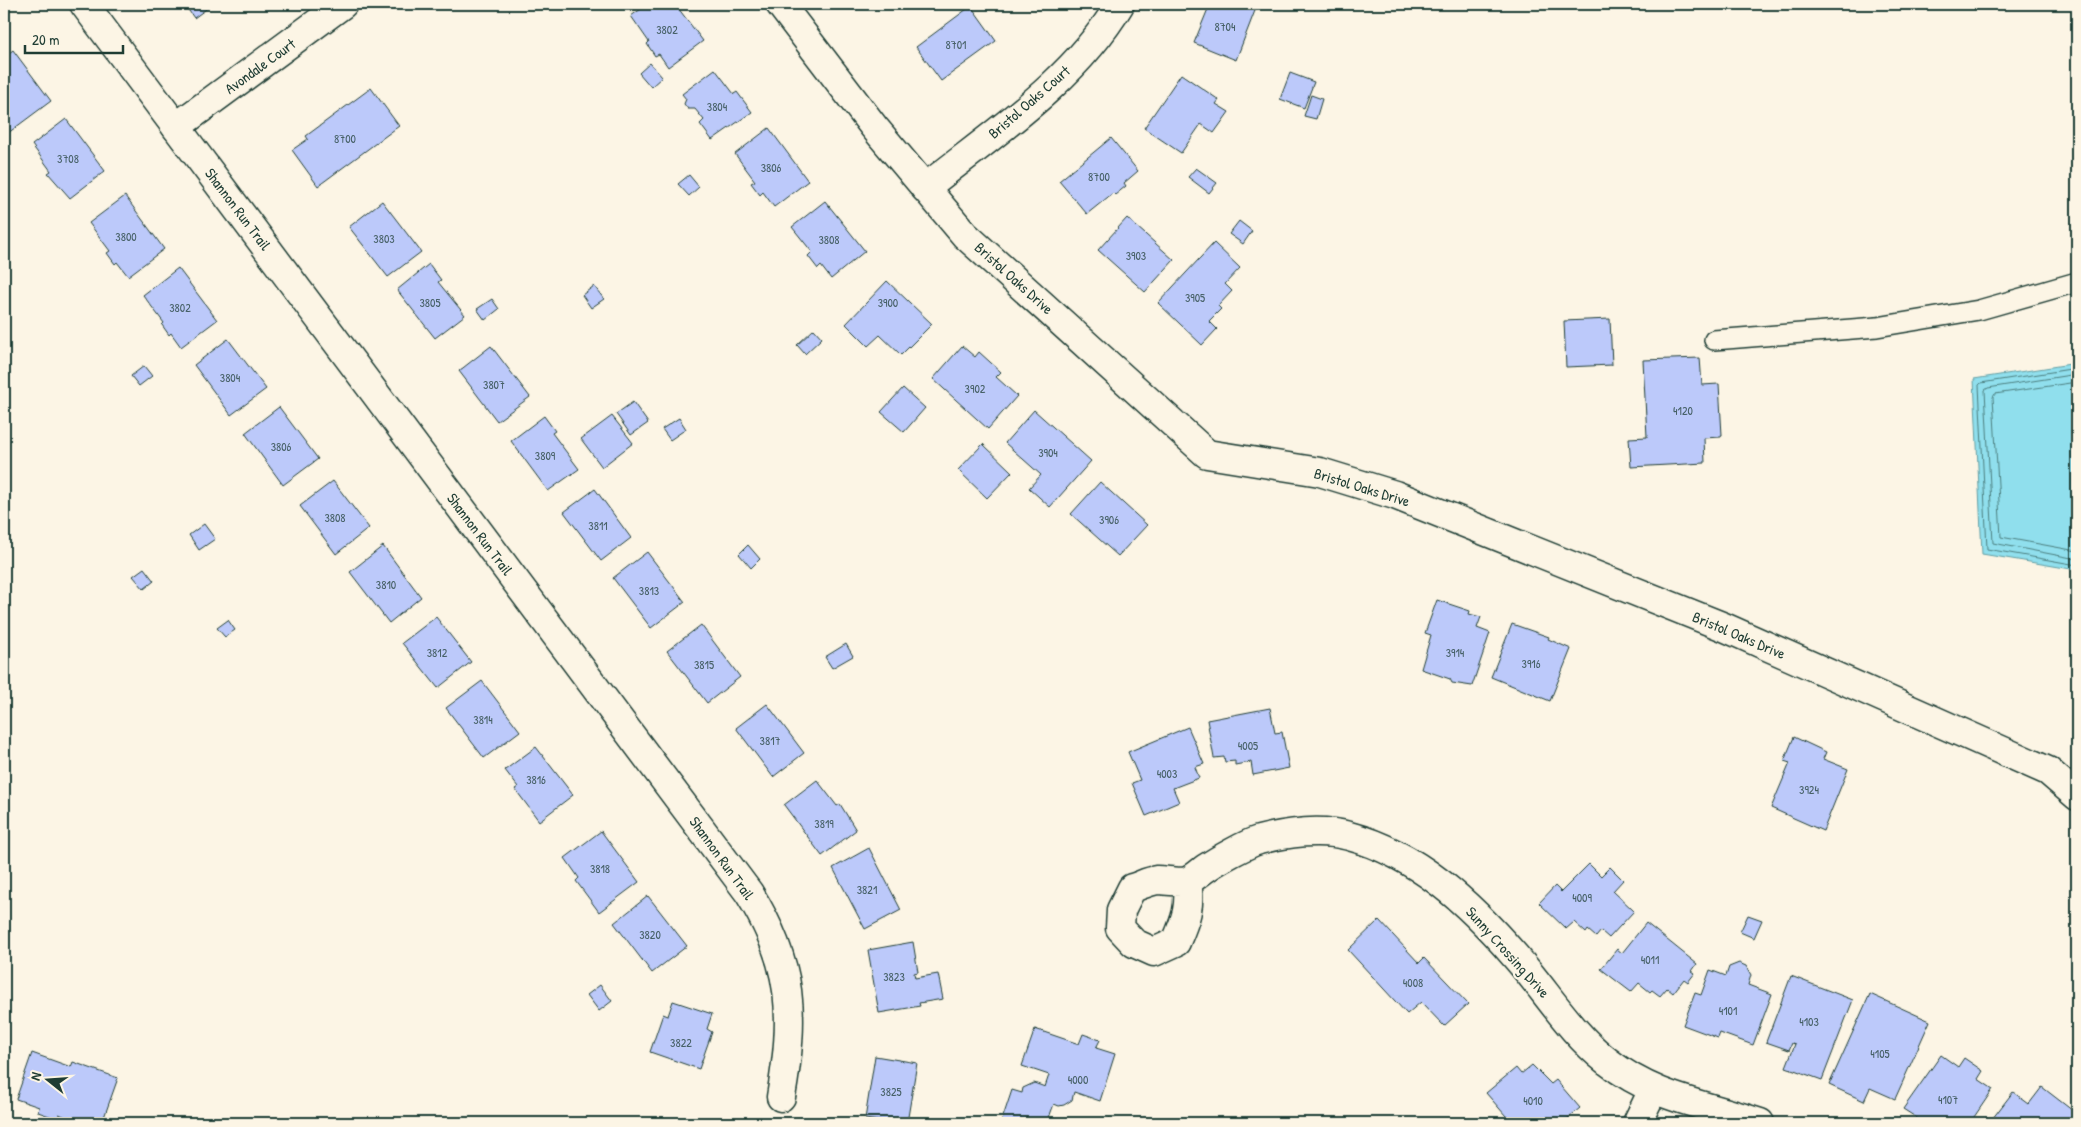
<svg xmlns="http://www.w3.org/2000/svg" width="2081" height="1127" font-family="'Patrick Hand',sans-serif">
	<rect width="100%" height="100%" fill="#fcf5e5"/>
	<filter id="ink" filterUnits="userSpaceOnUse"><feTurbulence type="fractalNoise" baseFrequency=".02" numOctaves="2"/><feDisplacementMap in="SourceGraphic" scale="10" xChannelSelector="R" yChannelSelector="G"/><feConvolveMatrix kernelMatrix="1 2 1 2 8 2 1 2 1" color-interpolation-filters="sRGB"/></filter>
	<g filter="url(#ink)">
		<!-- water -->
		<polygon fill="#90dfed" stroke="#639ea3" points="2077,363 2077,570 1982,554 1974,379"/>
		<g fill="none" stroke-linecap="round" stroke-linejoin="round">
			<!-- shore -->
			<g stroke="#4c7e7e" stroke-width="1">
				<polyline points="2077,368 1981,383 1979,385 1987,549 2077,565"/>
				<polyline points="2077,374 1988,388 1985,390 1993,543 2077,559"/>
				<polyline points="2077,382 1995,394 1993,397 2001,537 2077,551"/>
			</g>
		</g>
		<!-- building -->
		<g fill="#bcc9fa" stroke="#1f3d34">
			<polygon points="184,4 213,4 194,18"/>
			<polygon points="648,4 675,4 703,41 668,67 659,54 655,56 647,44 649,42 631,16"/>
			<polygon points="1210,4 1246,4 1256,8 1236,60 1194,43"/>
			<polygon points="971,6 996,41 941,81 916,47"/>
			<polygon points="13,50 51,101 4,136 4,57"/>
			<polygon points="650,63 662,77 651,87 639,73"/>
			<polygon points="715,69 734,94 737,92 752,112 712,140 700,124 704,120 695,109 688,109 684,104 686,99 682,94"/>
			<polygon points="1290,73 1314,82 1304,108 1280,99"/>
			<polygon points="1181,74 1219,100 1216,104 1229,112 1214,133 1201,124 1181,153 1144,128"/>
			<polygon points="371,88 399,126 318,186 292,150 308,139 306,136"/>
			<polygon points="1311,95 1322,99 1316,119 1304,116"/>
			<polygon points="66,119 105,171 70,198 48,173 51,171 32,145"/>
			<polygon points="769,128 808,181 774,207 763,192 760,195 751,183 755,181 735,154"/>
			<polygon points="1111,138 1138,171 1124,183 1126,186 1115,195 1113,193 1087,214 1059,181"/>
			<polygon points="1196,168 1217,183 1209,193 1188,177"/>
			<polygon points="689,175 699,187 689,196 678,184"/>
			<polygon points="125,196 164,249 128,276 117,262 115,264 107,253 110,251 89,223"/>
			<polygon points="382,201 421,252 388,277 349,227"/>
			<polygon points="825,201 865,251 831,279 821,266 818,269 808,256 812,252 792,227"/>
			<polygon points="1127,218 1174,260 1145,292 1098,250"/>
			<polygon points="1239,221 1252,231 1243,244 1229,234"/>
			<polygon points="1214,243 1240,268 1225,284 1232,291 1218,306 1221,309 1209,321 1217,329 1202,345 1158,303"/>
			<polygon points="429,264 441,280 438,282 465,315 435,338 397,290"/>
			<polygon points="178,268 217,320 181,347 171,333 169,335 162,325 164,323 143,295"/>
			<polygon points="887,281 932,324 901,355 880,335 868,346 846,324"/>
			<polygon points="594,286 604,299 591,308 582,295"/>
			<polygon points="492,299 499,309 485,320 477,309"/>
			<polygon points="1610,319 1612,365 1566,367 1564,321"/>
			<polygon points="814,329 822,338 805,354 797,345"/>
			<polygon points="228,339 266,389 231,415 194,365"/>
			<polygon points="491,346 530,397 497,421 459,371"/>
			<polygon points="962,346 975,357 979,352 1001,372 996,377 1017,396 988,429 933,379"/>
			<polygon points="1700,358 1702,385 1719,384 1722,435 1721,437 1704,438 1705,463 1631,467 1629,438 1647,437 1643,360"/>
			<polygon points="144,366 152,376 139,386 131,376"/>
			<polygon points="903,388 925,408 904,432 881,412"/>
			<polygon points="633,402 648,423 631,435 616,414"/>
			<polygon points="279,407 318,459 283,485 245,433"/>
			<polygon points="1034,410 1091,461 1050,507 1029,488 1041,475 1005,443"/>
			<polygon points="544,416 555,431 552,433 579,469 548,491 511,441"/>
			<polygon points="612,416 633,443 602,467 581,439"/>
			<polygon points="679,418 686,429 670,440 662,429"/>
			<polygon points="983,444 1012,472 987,498 958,470"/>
			<polygon points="333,481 369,528 336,554 300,506"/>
			<polygon points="1100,482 1147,525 1118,556 1071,514"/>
			<polygon points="595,489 631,538 601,561 564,512"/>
			<polygon points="204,524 215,539 199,550 189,535"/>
			<polygon points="748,545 760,559 751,568 739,554"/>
			<polygon points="383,546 421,597 389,623 350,572"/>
			<polygon points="647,552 685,602 651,628 613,578"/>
			<polygon points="144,568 154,581 144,589 133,576"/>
			<polygon points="1437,600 1470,611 1469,614 1481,617 1477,628 1490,633 1472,686 1452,683 1450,679 1421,669 1431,635 1425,633"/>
			<polygon points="436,617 471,662 438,688 402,643"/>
			<polygon points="228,620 235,630 225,637 217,628"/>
			<polygon points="1512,624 1549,637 1548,639 1571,649 1550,701 1491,677"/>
			<polygon points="701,625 740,677 707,703 667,651"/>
			<polygon points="846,644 853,656 832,668 825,657"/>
			<polygon points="482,681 520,731 484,758 446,708"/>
			<polygon points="767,704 804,753 773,777 736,728"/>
			<polygon points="1270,708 1275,733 1282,732 1289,768 1253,775 1251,762 1235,765 1235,761 1225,762 1224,757 1214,758 1207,720"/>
			<polygon points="1188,727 1204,764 1195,767 1199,778 1173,788 1179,802 1146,816 1132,783 1140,780 1128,752"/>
			<polygon points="1794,737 1826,752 1823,759 1848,769 1823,831 1771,808 1790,763 1784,761"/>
			<polygon points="536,747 573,795 539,821 515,789 518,787 505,770"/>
			<polygon points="817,780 837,806 840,804 856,830 822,856 784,805"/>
			<polygon points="601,831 639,882 599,912 576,881 579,878 565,858"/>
			<polygon points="869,848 901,910 865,929 833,868"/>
			<polygon points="1589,864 1601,876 1610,867 1623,880 1613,891 1634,911 1609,938 1601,931 1596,937 1588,930 1586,933 1574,922 1566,929 1539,903 1555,886 1561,892"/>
			<polygon points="648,896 687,946 652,973 614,923"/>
			<polygon points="1748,915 1762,920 1754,938 1740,932"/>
			<polygon points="1379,920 1419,963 1424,958 1468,1004 1444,1026 1421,1002 1407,1014 1348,950"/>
			<polygon points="1646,923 1697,964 1692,971 1695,973 1688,982 1684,979 1673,993 1667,988 1660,996 1652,990 1650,992 1639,983 1631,992 1601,969 1617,949 1622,953"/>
			<polygon points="913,942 918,972 914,973 915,978 938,974 943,999 919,1003 920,1006 879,1013 868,950"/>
			<polygon points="1739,963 1746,966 1751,975 1748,985 1772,994 1753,1045 1720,1033 1718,1038 1683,1025 1695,993 1701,995 1710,970 1726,976 1729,967"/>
			<polygon points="1791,976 1853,1000 1822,1080 1786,1067 1795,1044 1792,1043 1789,1050 1766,1042"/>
			<polygon points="600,985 612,1001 599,1011 587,995"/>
			<polygon points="1870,994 1930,1021 1895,1099 1870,1088 1864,1101 1829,1085"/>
			<polygon points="673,1001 712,1014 707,1029 712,1032 699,1069 650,1052 663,1014 668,1016"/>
			<polygon points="1035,1029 1079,1044 1083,1034 1100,1040 1096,1048 1115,1054 1100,1101 1074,1092 1072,1100 1064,1105 1059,1106 1054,1104 1047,1123 1001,1123 1012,1090 1022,1093 1023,1088 1034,1083 1045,1087 1049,1075 1022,1066"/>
			<polygon points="32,1053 71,1067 73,1062 118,1078 102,1123 64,1123 66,1117 59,1114 58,1119 38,1112 39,1107 16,1099"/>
			<polygon points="1941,1055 1958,1067 1964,1058 1983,1071 1978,1079 1993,1089 1970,1123 1925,1123 1903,1109"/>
			<polygon points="875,1056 917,1063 907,1123 893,1123 865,1119"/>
			<polygon points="1532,1065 1551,1084 1556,1080 1580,1108 1562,1123 1512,1123 1486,1093 1516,1068 1521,1074"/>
			<polygon points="2042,1087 2077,1114 2072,1123 1989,1123 2013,1092 2029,1104"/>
			<polygon points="1109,1118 1124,1123 1107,1123"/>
		</g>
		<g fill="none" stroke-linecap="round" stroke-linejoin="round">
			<!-- lane casing -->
			<g stroke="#1f3d34" stroke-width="22">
				<polyline id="lane" points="1714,340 1877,327 1979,310 2077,282"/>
			</g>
			<!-- street casing -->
			<g stroke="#1f3d34" stroke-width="31">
				<g id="street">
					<path d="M84 4 749 893C794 965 795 1015 781 1097"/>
					<polyline points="780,4 874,127 965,235 1207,454 1320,472 1395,495 1724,627 2048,771 2077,796"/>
					<polyline points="176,127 343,4"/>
					<path d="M925 188C994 133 1074 81 1120 4"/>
					<path d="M1187 881C1191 906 1186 919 1176 942L1154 952 1134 943 1120 928 1121 910 1132 888C1139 886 1149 881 1157 880 1166 880 1179 883 1187 881 1193 879 1200 872 1206 868 1218 860 1246 844 1259 840 1286 833 1322 828 1349 836 1417 854 1470 904 1515 956 1546 991 1570 1032 1607 1061 1655 1099 1705 1104 1760 1123"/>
					<polyline points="1637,1123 1653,1090"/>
				</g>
			</g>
			<!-- lane -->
			<use href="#lane" stroke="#fcf5e5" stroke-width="19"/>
			<!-- street -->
			<use href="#street" stroke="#fcf5e5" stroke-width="28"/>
		</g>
	</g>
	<g text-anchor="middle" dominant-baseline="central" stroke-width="4.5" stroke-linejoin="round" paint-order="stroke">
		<!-- number labels -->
		<g font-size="12" fill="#466066">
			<text x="1225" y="26">8704</text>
			<text x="667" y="29">3802</text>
			<text x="956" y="44">8701</text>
			<text x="717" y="106">3804</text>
			<text x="345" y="138">8700</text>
			<text x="68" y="158">3708</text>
			<text x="771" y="167">3806</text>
			<text x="1099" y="176">8700</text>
			<text x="126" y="236">3800</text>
			<text x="384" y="238">3803</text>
			<text x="829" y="239">3808</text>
			<text x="1136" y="255">3903</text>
			<text x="1195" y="297">3905</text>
			<text x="430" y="302">3805</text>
			<text x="888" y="302">3900</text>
			<text x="180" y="307">3802</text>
			<text x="230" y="377">3804</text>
			<text x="494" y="384">3807</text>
			<text x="975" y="388">3902</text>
			<text x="1683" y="410">4120</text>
			<text x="281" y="446">3806</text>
			<text x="1048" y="452">3904</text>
			<text x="545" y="455">3809</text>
			<text x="335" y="517">3808</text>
			<text x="1109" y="519">3906</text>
			<text x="598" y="525">3811</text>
			<text x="386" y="584">3810</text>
			<text x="649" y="590">3813</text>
			<text x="437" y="652">3812</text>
			<text x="1455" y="652">3914</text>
			<text x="1531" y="663">3916</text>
			<text x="704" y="664">3815</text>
			<text x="483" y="719">3814</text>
			<text x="770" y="740">3817</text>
			<text x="1248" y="745">4005</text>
			<text x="1167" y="773">4003</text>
			<text x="536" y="779">3816</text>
			<text x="1809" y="789">3924</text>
			<text x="824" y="823">3819</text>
			<text x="600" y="868">3818</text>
			<text x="867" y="889">3821</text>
			<text x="1582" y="897">4009</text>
			<text x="650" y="934">3820</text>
			<text x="1650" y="959">4011</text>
			<text x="894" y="976">3823</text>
			<text x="1413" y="982">4008</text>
			<text x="1728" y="1010">4101</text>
			<text x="1809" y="1021">4103</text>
			<text x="681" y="1042">3822</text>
			<text x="1880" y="1053">4105</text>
			<text x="1078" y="1079">4000</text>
			<text x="891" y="1091">3825</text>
			<text x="1948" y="1099">4107</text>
			<text x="1533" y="1100">4010</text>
		</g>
		<!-- street labels -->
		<g font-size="15" fill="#1f3d34" stroke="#fcf5e5">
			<text transform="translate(260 66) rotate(-36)">Avondale Court</text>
			<text transform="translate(1029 102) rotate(-41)">Bristol Oaks Court</text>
			<text transform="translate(238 209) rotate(53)">Shannon Run Trail</text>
			<text transform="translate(1014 278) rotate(42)">Bristol Oaks Drive</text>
			<text transform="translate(1362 487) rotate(17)">Bristol Oaks Drive</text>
			<text transform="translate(480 534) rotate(53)">Shannon Run Trail</text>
			<text transform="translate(1739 635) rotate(23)">Bristol Oaks Drive</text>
			<text transform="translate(722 858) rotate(54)">Shannon Run Trail</text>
			<text transform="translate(1508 952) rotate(48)">Sunny Crossing Drive</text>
		</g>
	</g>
	<!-- margin -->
	<rect width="2081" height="1127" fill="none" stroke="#fcf5e5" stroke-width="20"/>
	<rect x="10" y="10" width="2061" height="1107" fill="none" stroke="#1f3d34" stroke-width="2" filter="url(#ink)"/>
	<!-- north arrow -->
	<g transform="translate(48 1080) rotate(287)" stroke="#fcf5e5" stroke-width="4" paint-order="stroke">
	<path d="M0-4L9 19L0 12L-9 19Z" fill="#1f3d34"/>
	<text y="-8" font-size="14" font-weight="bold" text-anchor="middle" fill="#1f3d34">N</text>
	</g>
	<!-- scale -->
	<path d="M25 45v8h98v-8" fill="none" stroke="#1f3d34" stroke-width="2.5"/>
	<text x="32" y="45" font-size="15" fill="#1f3d34" stroke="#fcf5e5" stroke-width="4" paint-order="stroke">20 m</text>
</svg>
